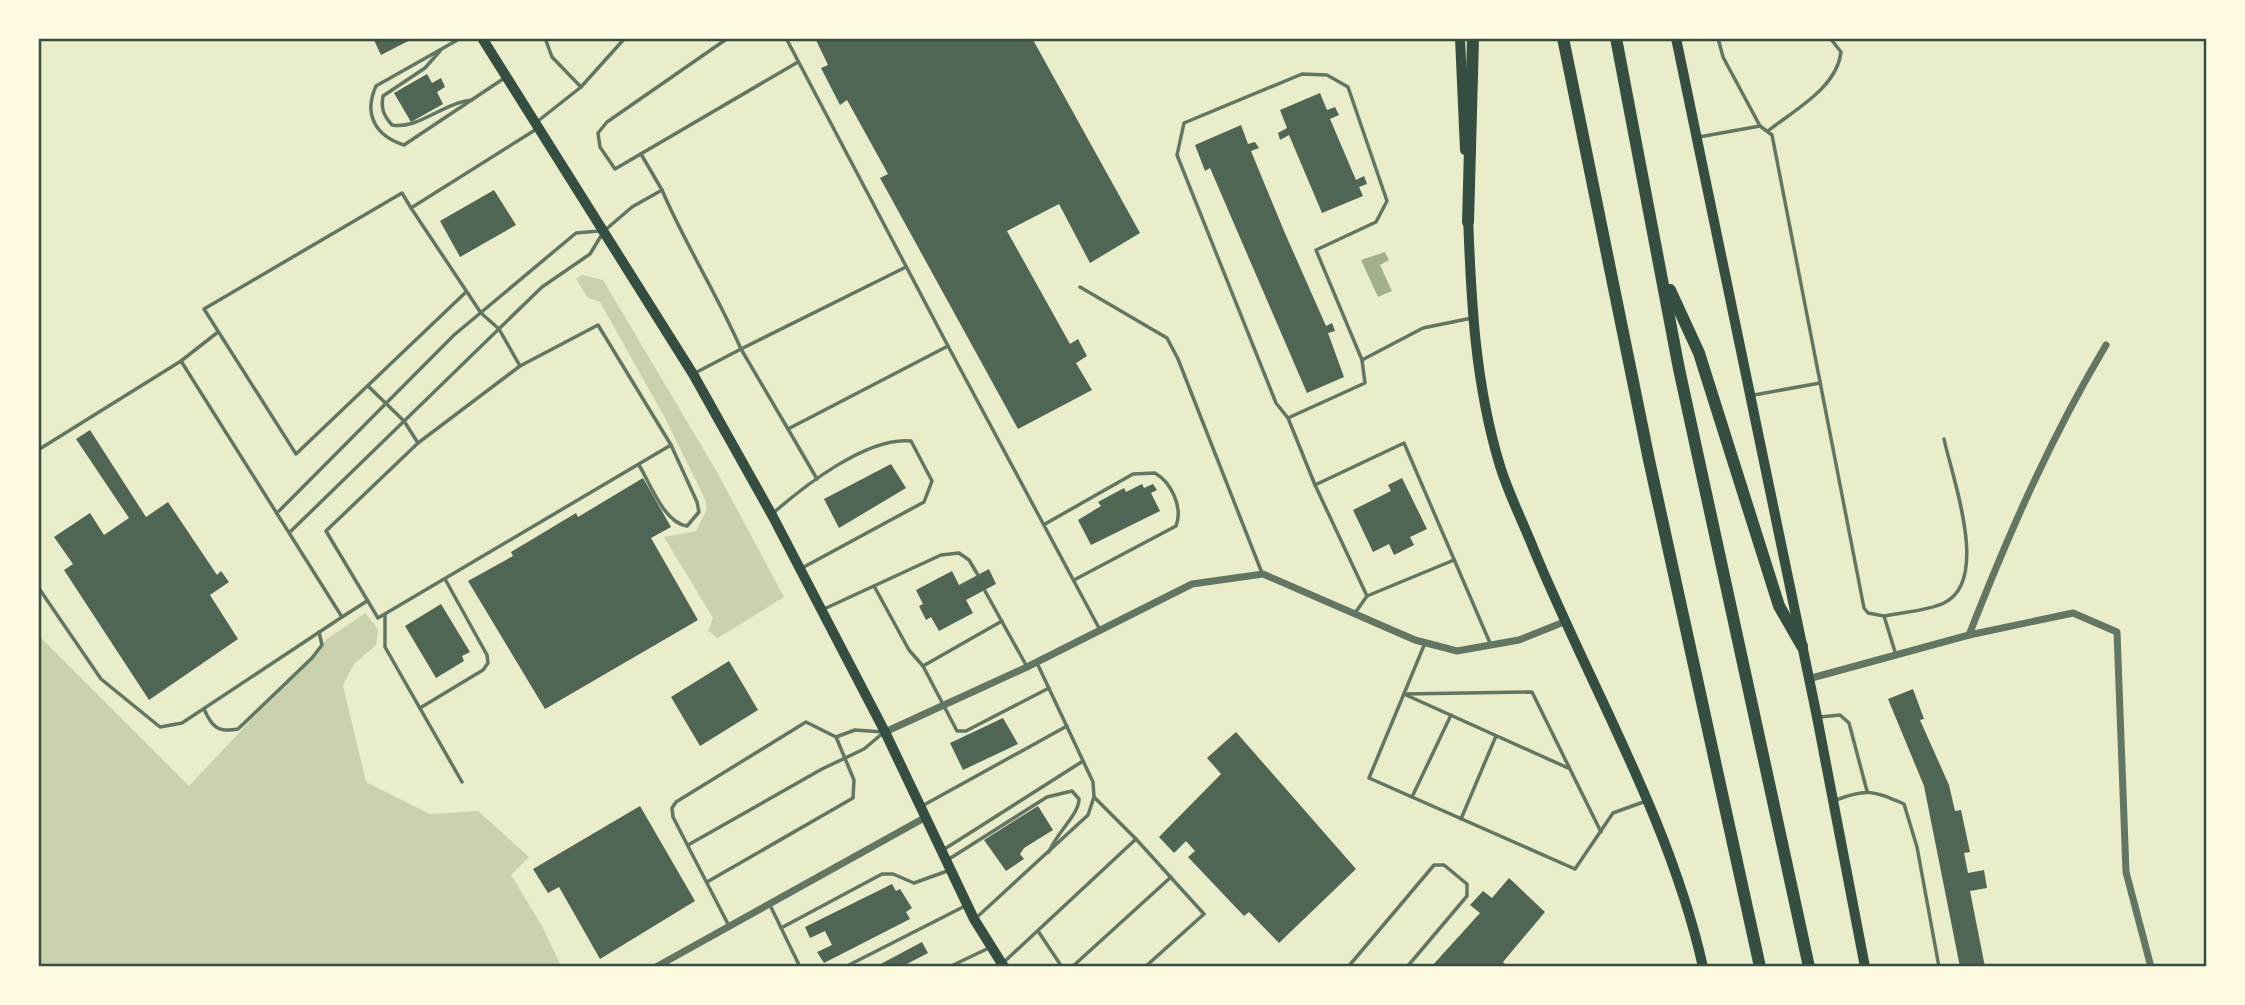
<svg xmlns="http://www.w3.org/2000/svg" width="2245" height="1005" font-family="'Libre Baskerville',serif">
	<rect width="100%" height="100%" fill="#e9edc9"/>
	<!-- green -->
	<g fill="#cad2ad">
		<polygon points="582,275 603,280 717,472 784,597 718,638 708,631 713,618 664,537 696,531 707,509 705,499 665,418 600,302 588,298 576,279"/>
		<polygon points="365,613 378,629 376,645 354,664 343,685 366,782 430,814 478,811 529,857 511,875 542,926 561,966 39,966 38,635 189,786 327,639"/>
	</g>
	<!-- water -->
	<polygon fill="#a3b18a" points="1385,252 1389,260 1380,265 1392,291 1378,297 1361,260"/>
	<!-- building -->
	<g fill="#4f6655">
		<polygon points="373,38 414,38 381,55"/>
		<polygon points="815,38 1032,38 1140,233 1090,263 1059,204 1007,231 1070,344 1078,339 1087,356 1076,363 1092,390 1018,429 880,178 888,174 847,100 840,105 821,68 828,65"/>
		<polygon points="427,74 432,83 441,78 445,87 437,92 443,104 411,122 394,93"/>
		<polygon points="1320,93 1327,110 1335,107 1339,115 1330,119 1356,180 1364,176 1367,184 1359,187 1363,196 1322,213 1289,135 1280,140 1278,133 1287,128 1280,110"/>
		<polygon points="1241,125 1248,144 1255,142 1259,148 1251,151 1284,231 1326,326 1332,323 1335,331 1328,333 1344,377 1307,393 1210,168 1205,171 1195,145"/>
		<polygon points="494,190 516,225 460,257 440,221"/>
		<polygon points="90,430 146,517 168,502 217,575 221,571 229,582 210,595 238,639 149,700 64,570 73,564 54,537 90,513 104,535 129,518 76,439"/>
		<polygon points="891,464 906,488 839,528 824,499"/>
		<polygon points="643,478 671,527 651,538 698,620 545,709 468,581 513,556 511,552 576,513 578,517"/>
		<polygon points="1402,478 1427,529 1410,537 1414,545 1394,555 1389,544 1373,552 1353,510 1391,491 1388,485"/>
		<polygon points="1142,484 1144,488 1153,484 1157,490 1151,493 1160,511 1091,545 1078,520 1101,506 1098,502 1124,488 1126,492"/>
		<polygon points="989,569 996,584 966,600 973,613 939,631 931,617 926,620 919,606 923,604 916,590 952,571 959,585"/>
		<polygon points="441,604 470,652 462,656 464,661 436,678 405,626"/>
		<polygon points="729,661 758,710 700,746 671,697"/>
		<polygon points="1913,689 1924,719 1920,720 1949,785 1955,811 1961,810 1970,852 1964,853 1968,873 1984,870 1987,888 1970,891 1985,967 1960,967 1924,786 1888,699"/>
		<polygon points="1003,718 1018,744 963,770 950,743"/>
		<polygon points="1236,732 1356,869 1279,943 1249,912 1244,916 1188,857 1195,851 1186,841 1174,853 1159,837 1221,774 1207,758"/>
		<polygon points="640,806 695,901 600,959 559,887 548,893 533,869"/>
		<polygon points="1038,806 1053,830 1024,848 1020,854 1024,859 1006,871 984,840"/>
		<polygon points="1509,878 1545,912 1503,962 1508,967 1431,967 1480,913 1470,905 1483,891 1492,898"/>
		<polygon points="892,884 896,891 900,889 912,908 906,912 910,919 824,963 817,952 832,945 825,931 810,938 805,927"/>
		<polygon points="922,942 928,953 901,967 875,967"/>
	</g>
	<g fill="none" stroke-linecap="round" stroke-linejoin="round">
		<!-- service -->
		<g stroke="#617663" stroke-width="3.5">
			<path d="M461 38 376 86C363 115 376 136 404 145L503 79"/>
			<polyline points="545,38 552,57 581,87"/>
			<polyline points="728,38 607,122 598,133 600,147 615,169 798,62"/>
			<polyline points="786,38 948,346"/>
			<polyline points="1718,38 1723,57 1760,126"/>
			<path d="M440 51 425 68 383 96C381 108 383 115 392 125 418 130 442 103 472 100"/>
			<polyline points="538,121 581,87 625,38"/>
			<path d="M1768 131C1794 110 1837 88 1841 52L1830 38"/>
			<polyline points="1699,137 1760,126 1772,135 1864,608 1868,613 1884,616 1896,655"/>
			<polyline points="641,154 662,190"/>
			<polyline points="411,208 402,193 204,309 296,454 466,292"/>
			<polyline points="906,267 741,349 788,429 948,346 1099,628"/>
			<polyline points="1080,287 1167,338 1178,359 1262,573"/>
			<polyline points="1362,360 1423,328 1472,318"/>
			<polyline points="181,361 218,332"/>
			<polyline points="368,386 404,421 418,443 326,531 378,618 671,445 598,325 520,366 499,329 481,313 411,208 535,130"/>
			<polyline points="1754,395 1820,383"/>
			<polyline points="1288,418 1276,403 1177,155 1184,123 1302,74 1327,75 1348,87 1387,201 1376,222 1316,250 1362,360 1365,383 1288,418 1315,485 1404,443 1490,643"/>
			<polyline points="788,429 817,479"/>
			<polyline points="418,443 520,366"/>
			<polyline points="38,450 181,361 342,617 182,723 160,727 101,679 38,587"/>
			<path d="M639 465C650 483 664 523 687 526L699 512 697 502 671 445"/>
			<polyline points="1315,485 1367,596 1355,613"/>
			<polyline points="279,511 454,335 576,233 599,231"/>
			<path d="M772 514C804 486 868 436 911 441L932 481 924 502 802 568"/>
			<path d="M1045 524 1133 474 1155 473C1172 483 1183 508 1176 526L1074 580"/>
			<path d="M291 531 542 287 590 254 604 231 632 207 662 190C685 244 717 294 741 349L695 373"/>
			<polyline points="874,586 909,650 923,666 957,731 966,731 1049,688"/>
			<polyline points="985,591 1026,665"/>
			<polyline points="1367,596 1454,560"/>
			<polyline points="824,609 941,555 959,553 969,560 978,575"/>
			<polyline points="385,615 385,647 462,782"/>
			<path d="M1885 616C1904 612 1927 611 1944 603 1991 581 1952 477 1944 439"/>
			<polyline points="342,617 367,601"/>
			<polyline points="1425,643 1369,778 1575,869 1613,813 1646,801"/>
			<polyline points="923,666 1002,621"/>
			<polyline points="1404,694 1532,692 1601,832"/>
			<polyline points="1406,695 1568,768"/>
			<polyline points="420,708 483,670 488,663 487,655 445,579"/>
			<path d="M204 709C212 727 218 733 238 729L312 658 322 645 319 632"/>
			<polyline points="1820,717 1840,715 1849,723 1867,791"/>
			<polyline points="1094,797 1136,839"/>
			<polyline points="1412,797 1451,715"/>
			<path d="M1836 800C1867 788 1874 791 1904 804L1917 847 1939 967"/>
			<polyline points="922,806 1067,726"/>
			<polyline points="1461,819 1496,736"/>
			<polyline points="688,845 822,769 864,749 883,733"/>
			<polyline points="943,850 1083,761"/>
			<path d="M949 859 1047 797 1072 791 1079 799C1079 815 1056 833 1049 852"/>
			<polyline points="707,882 853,798 854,780 836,737"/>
			<polyline points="770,905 800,967"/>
			<polyline points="976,918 1088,815 1094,797 1093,782 1037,663"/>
			<polyline points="729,926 673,817 672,808 676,802 806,722 836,737 855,730 883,732"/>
			<polyline points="781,928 882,874 893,874 914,883 950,870"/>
			<polyline points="1038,931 1062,967"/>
			<polyline points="1004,962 1136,839 1204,914 1145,967"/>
			<polyline points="845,967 965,906"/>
			<polyline points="949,967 991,947"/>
			<polyline points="1072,967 1171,877"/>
			<polyline points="1348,967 1434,865 1444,865 1467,884 1467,896 1407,967"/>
		</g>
		<!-- minor -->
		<g stroke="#617663" stroke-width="7">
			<path d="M1969 635C2009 533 2050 439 2106 345"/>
			<polyline points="1808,679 1969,635 2073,613 2117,632 2126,872 2151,967"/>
			<polyline points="885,732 1027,667 1192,584 1263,574 1415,640 1457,651 1519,640 1564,622"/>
			<polyline points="656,967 926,817"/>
		</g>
		<!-- secondary -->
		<g stroke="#344e41" stroke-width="10">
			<polyline points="1460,38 1465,150"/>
			<polyline points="1676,38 1817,717 1865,967"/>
			<path d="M1468 215C1471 301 1475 384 1500 466 1509 495 1523 522 1534 550 1591 688 1670 820 1703 967"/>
		</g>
		<!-- primary -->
		<polyline stroke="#344e41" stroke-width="10" points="482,38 693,374 772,515 885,732 974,919 1004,967"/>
		<!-- motorway -->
		<g stroke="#344e41" stroke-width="12">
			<polyline points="1563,38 1649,460 1760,967"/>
			<polyline points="1616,38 1679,369 1809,967"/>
			<polyline points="1468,222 1473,38"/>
			<polyline points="1670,290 1699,353 1779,606 1802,646"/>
		</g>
	</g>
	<!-- border -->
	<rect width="2245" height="1005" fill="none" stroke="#fefae0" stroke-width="80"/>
	<rect x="40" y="40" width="2165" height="925" fill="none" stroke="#344e41" stroke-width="2.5"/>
</svg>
